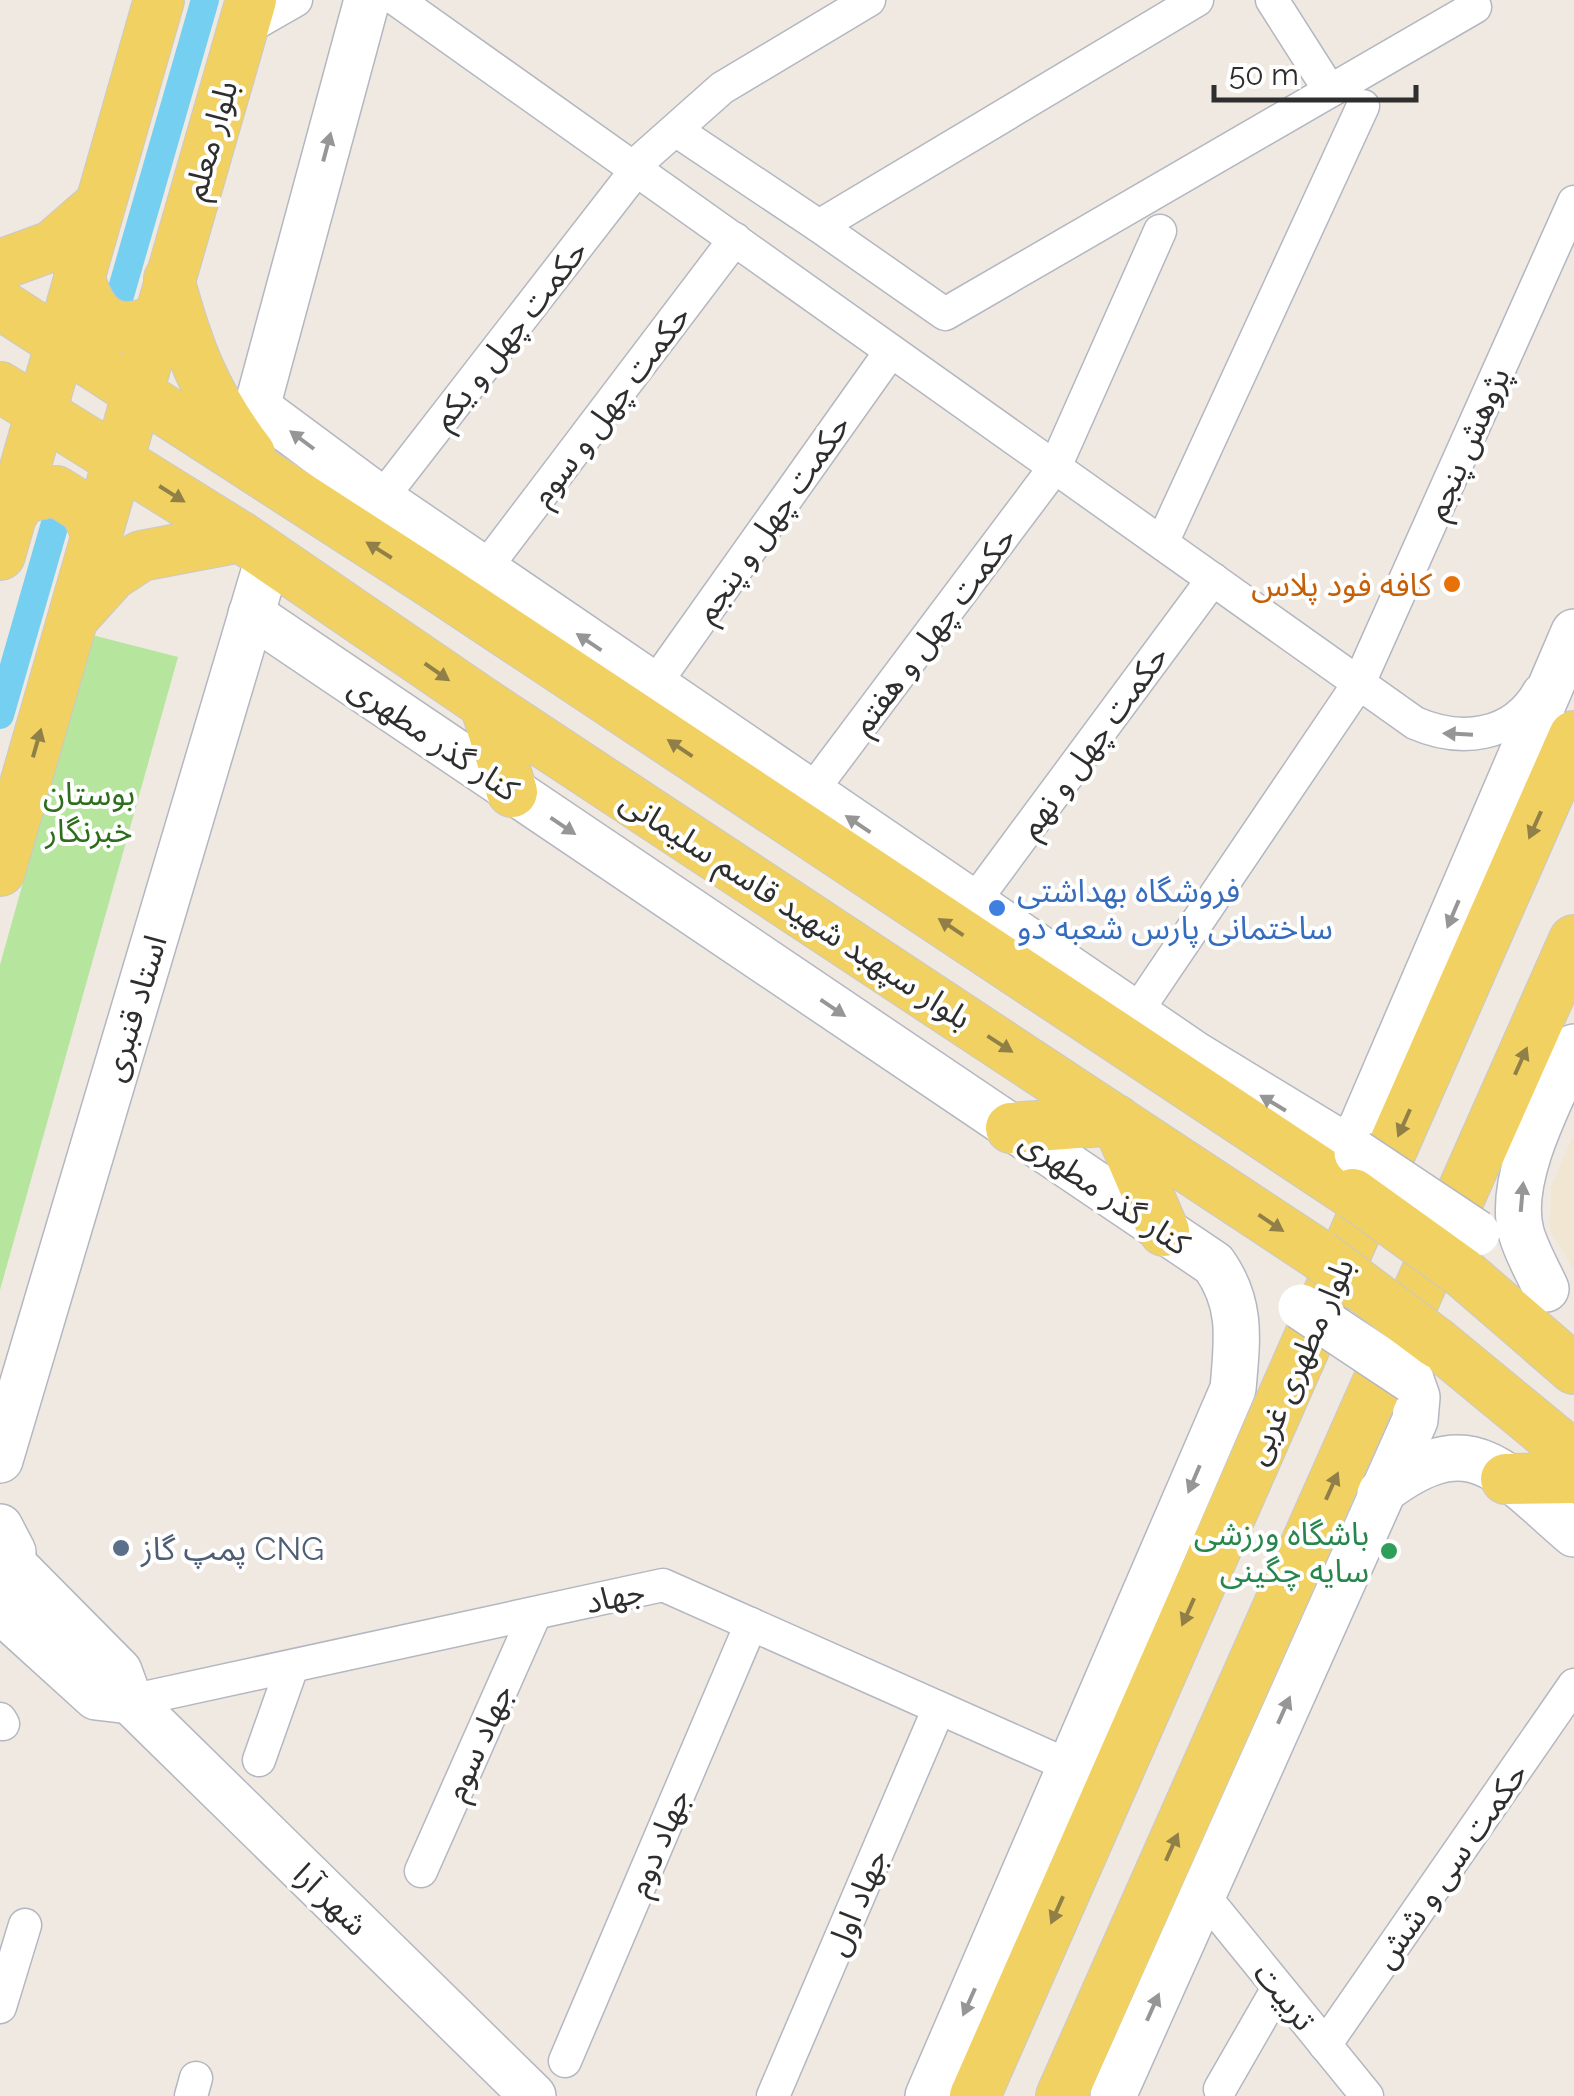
<svg xmlns="http://www.w3.org/2000/svg" width="1574" height="2096" font-family="Raleway,'Noto Sans Arabic',sans-serif">
	<rect width="100%" height="100%" fill="#efe9e1"/>
	<!-- education -->
	<polygon fill="#f0e6d1" points="1574,1134 1574,1269 1550,1230 1551,1188"/>
	<!-- green -->
	<polygon fill="#b6e59e" points="92,635 178,657 0,1290 0,965"/>
	<g fill="none" stroke-linecap="round" stroke-linejoin="round">
		<!-- canal -->
		<g stroke="#75cff0" stroke-width="28">
			<polyline points="119,299 205,0"/>
			<polyline points="0,715 58,513"/>
		</g>
		<!-- street casing -->
		<g stroke="#b4b7c1" stroke-width="35">
			<g id="street">
				<path d="M397 0 1415 723C1461 743 1513 737 1539 691"/>
				<polyline points="1272,0 1330,91"/>
				<polyline points="242,31 296,0"/>
				<polyline points="677,131 819,226 1197,0"/>
				<polyline points="633,167 722,88 869,0"/>
				<polyline points="819,226 945,314 1475,7 1471,0"/>
				<polyline points="381,499 637,169"/>
				<polyline points="1162,543 1363,106"/>
				<polyline points="484,570 735,239"/>
				<polyline points="654,685 891,351"/>
				<polyline points="811,792 1055,467 1160,231"/>
				<polyline points="973,903 1213,579"/>
				<polyline points="1135,1014 1359,683 1574,202"/>
				<polyline points="130,1701 663,1585 1072,1767"/>
				<polyline points="0,1719 3,1724"/>
				<polyline points="259,1760 292,1667"/>
				<polyline points="421,1871 535,1614"/>
				<polyline points="1204,1896 1367,2096"/>
				<polyline points="0,2007 25,1925"/>
				<polyline points="1325,2045 1574,1685"/>
				<polyline points="565,2061 751,1624"/>
				<polyline points="1220,2089 1278,1988"/>
				<polyline points="191,2096 196,2078"/>
				<polyline points="773,2096 939,1708"/>
			</g>
		</g>
		<!-- secondary casing -->
		<g stroke="#b4b7c1" stroke-width="48">
			<g id="secondary">
				<polyline points="367,0 257,407 381,499 1196,1055 1357,1153"/>
				<path d="M251 614 1214 1264C1243 1305 1237 1341 1233 1389L928 2096"/>
				<polyline points="1344,1146 1361,1128 1574,632"/>
				<path d="M1546 1289C1538 1271 1526 1251 1521 1232 1507 1177 1552 1097 1574 1047"/>
				<polyline points="0,1460 269,555"/>
				<path d="M1380 1493C1472 1422 1500 1471 1574 1534"/>
				<polyline points="0,1527 13,1552 9,1575 0,1585"/>
				<polyline points="13,1564 119,1671 130,1701 533,2096"/>
				<polyline points="0,1610 96,1697 130,1701"/>
				<polyline points="1113,2096 1415,1420 1417,1397 1411,1380"/>
			</g>
		</g>
		<!-- primary casing -->
		<g stroke="#c9c9c9" stroke-width="52">
			<g id="primary">
				<polyline points="0,265 52,246 99,205"/>
				<path d="M79 276C91 318 112 340 158 319"/>
				<path d="M169 279C188 349 205 395 250 454"/>
				<polyline points="0,304 432,583 1353,1194"/>
				<polyline points="0,387 241,537 485,704 1318,1254"/>
				<polyline points="12,514 23,498 56,491 85,509 97,534"/>
				<polyline points="0,555 159,0"/>
				<polyline points="75,616 112,575 141,556 241,537"/>
				<polyline points="485,704 512,792"/>
				<polyline points="0,871 251,0"/>
				<polyline points="1011,1128 1116,1120 1164,1231"/>
				<polyline points="1463,1273 1574,1369"/>
				<polyline points="1437,1343 1574,1456"/>
				<polyline points="1506,1479 1574,1478"/>
				<polyline points="975,2096 1574,736"/>
				<polyline points="1061,2096 1574,940"/>
			</g>
		</g>
		<!-- street -->
		<use href="#street" stroke="#fff" stroke-width="32"/>
		<!-- secondary -->
		<use href="#secondary" stroke="#fff" stroke-width="45"/>
		<!-- primary -->
		<use href="#primary" stroke="#f2d163" stroke-width="50"/>
		<!-- secondary-bridge casing -->
		<g stroke="#b4b7c1" stroke-width="48" stroke-linecap="butt">
			<g id="secondary-bridge">
				<polyline points="1357,1153 1477,1233"/>
				<polyline points="1301,1307 1411,1380"/>
			</g>
		</g>
		<!-- primary-bridge casing -->
		<g stroke="#c9c9c9" stroke-width="52" stroke-linecap="butt">
			<g id="primary-bridge">
				<polyline points="1353,1194 1463,1273"/>
				<polyline points="1318,1254 1437,1343"/>
			</g>
		</g>
		<!-- secondary-bridge -->
		<use href="#secondary-bridge" stroke="#fff" stroke-width="45"/>
		<!-- primary-bridge -->
		<use href="#primary-bridge" stroke="#f2d163" stroke-width="50"/>
	</g>
	<!-- one-way arrows -->
	<defs><path id="oneway-solid" d="M-6-.8H1V-3.2L6.5 0L1 3.2V.8H-6Z" transform="scale(2.5)"/></defs>
	<g fill="#969696">
		<use href="#oneway-solid" transform="translate(327 147) rotate(-75)"/>
		<use href="#oneway-solid" transform="translate(302 440) rotate(-143)"/>
		<use href="#oneway-solid" transform="translate(589 642) rotate(-146)"/>
		<use href="#oneway-solid" transform="translate(1458 734) rotate(-177)"/>
		<use href="#oneway-solid" transform="translate(858 824) rotate(-146)"/>
		<use href="#oneway-solid" transform="translate(563 826) rotate(34)"/>
		<use href="#oneway-solid" transform="translate(1453 914) rotate(113)"/>
		<use href="#oneway-solid" transform="translate(833 1008) rotate(34)"/>
		<use href="#oneway-solid" transform="translate(1273 1103) rotate(-149)"/>
		<use href="#oneway-solid" transform="translate(1522 1197) rotate(-85)"/>
		<use href="#oneway-solid" transform="translate(1194 1479) rotate(113)"/>
		<use href="#oneway-solid" transform="translate(1284 1710) rotate(-66)"/>
		<use href="#oneway-solid" transform="translate(969 2002) rotate(114)"/>
		<use href="#oneway-solid" transform="translate(1153 2007) rotate(-66)"/>
	</g>
	<g fill="#908048">
		<use href="#oneway-solid" transform="translate(172 494) rotate(32)"/>
		<use href="#oneway-solid" transform="translate(379 550) rotate(-148)"/>
		<use href="#oneway-solid" transform="translate(437 672) rotate(35)"/>
		<use href="#oneway-solid" transform="translate(37 743) rotate(-74)"/>
		<use href="#oneway-solid" transform="translate(680 748) rotate(-146)"/>
		<use href="#oneway-solid" transform="translate(1535 825) rotate(114)"/>
		<use href="#oneway-solid" transform="translate(951 927) rotate(-146)"/>
		<use href="#oneway-solid" transform="translate(1000 1044) rotate(33)"/>
		<use href="#oneway-solid" transform="translate(1521 1061) rotate(-66)"/>
		<use href="#oneway-solid" transform="translate(1404 1123) rotate(114)"/>
		<use href="#oneway-solid" transform="translate(1271 1223) rotate(34)"/>
		<use href="#oneway-solid" transform="translate(1332 1486) rotate(-66)"/>
		<use href="#oneway-solid" transform="translate(1188 1612) rotate(114)"/>
		<use href="#oneway-solid" transform="translate(1172 1847) rotate(-66)"/>
		<use href="#oneway-solid" transform="translate(1057 1910) rotate(114)"/>
	</g>
	<!-- markers -->
	<circle fill="#e8710a" stroke="#fff" stroke-width="4" cx="1452" cy="584" r="10"/>
	<circle fill="#3f7fe0" stroke="#fff" stroke-width="4" cx="997" cy="908" r="10"/>
	<circle fill="#5c6f8a" stroke="#fff" stroke-width="4" cx="121" cy="1548" r="10"/>
	<circle fill="#2e9e5b" stroke="#fff" stroke-width="4" cx="1389" cy="1551" r="10"/>
	<g text-anchor="middle" dominant-baseline="central" stroke-width="8" stroke-linejoin="round" paint-order="stroke">
		<!-- street labels -->
		<g font-size="32" fill="#2e2e2e" stroke="#fff">
			<text transform="translate(210 140) rotate(-74)">بلوار معلم</text>
			<text transform="translate(509 334) rotate(-52)">حکمت چهل و یکم</text>
			<text transform="translate(610 405) rotate(-53)">حکمت چهل و سوم</text>
			<text transform="translate(1467 443) rotate(-66)">پژوهش پنجم</text>
			<text transform="translate(772 518) rotate(-55)">حکمت چهل و پنجم</text>
			<text transform="translate(933 630) rotate(-53)">حکمت چهل و هفتم</text>
			<text transform="translate(434 738) rotate(34)">کنار گذر مطهری</text>
			<text transform="translate(1093 741) rotate(-54)">حکمت چهل و نهم</text>
			<text transform="translate(796 909) rotate(33)">بلوار سپهبد شهید قاسم سلیمانی</text>
			<text transform="translate(134 1008) rotate(-73)">استاد قنبری</text>
			<text transform="translate(1105 1192) rotate(34)">کنار گذر مطهری</text>
			<text transform="translate(1299 1361) rotate(-66)">بلوار مطهری غربی</text>
			<text transform="translate(615 1596) rotate(-12)">جهاد</text>
			<text transform="translate(478 1742) rotate(-66)">جهاد سوم</text>
			<text transform="translate(658 1842) rotate(-67)">جهاد دوم</text>
			<text transform="translate(1450 1865) rotate(-55)">حکمت سی و شش</text>
			<text transform="translate(331 1899) rotate(44)">شهر آرا</text>
			<text transform="translate(856 1902) rotate(-67)">جهاد اول</text>
			<text transform="translate(1285 1996) rotate(51)">تربیت</text>
		</g>
		<!-- food labels -->
		<g font-size="32" fill="#c56008" stroke="#fff" text-anchor="end">
			<text x="1432" y="584">کافه فود پلاس</text>
		</g>
		<!-- park labels -->
		<g font-size="32" fill="#2c6e1b" stroke="#fff">
			<text x="89" y="793">بوستان<tspan x="89" dy="37">خبرنگار</tspan></text>
		</g>
		<!-- shop labels -->
		<g font-size="32" fill="#366cbe" stroke="#fff" text-anchor="start">
			<text x="1017" y="890">فروشگاه بهداشتی<tspan x="1017" dy="37">ساختمانی پارس شعبه دو</tspan></text>
		</g>
		<!-- leisure labels -->
		<g font-size="32" fill="#27864d" stroke="#fff" text-anchor="end">
			<text x="1369" y="1533">باشگاه ورزشى<tspan x="1369" dy="37">سايه چگينى</tspan></text>
		</g>
		<!-- service labels -->
		<g font-size="32" fill="#4e5e75" stroke="#fff" text-anchor="start">
			<text x="141" y="1548">پمپ گاز CNG</text>
		</g>
	</g>
	<!-- scale -->
	<path d="M1214 85v15h202v-15" fill="none" stroke="#2e2e2e" stroke-width="5"/>
	<text x="1229" y="85" font-size="30" fill="#2e2e2e" stroke="#ffffff" stroke-width="8" paint-order="stroke">50 m</text>
</svg>
